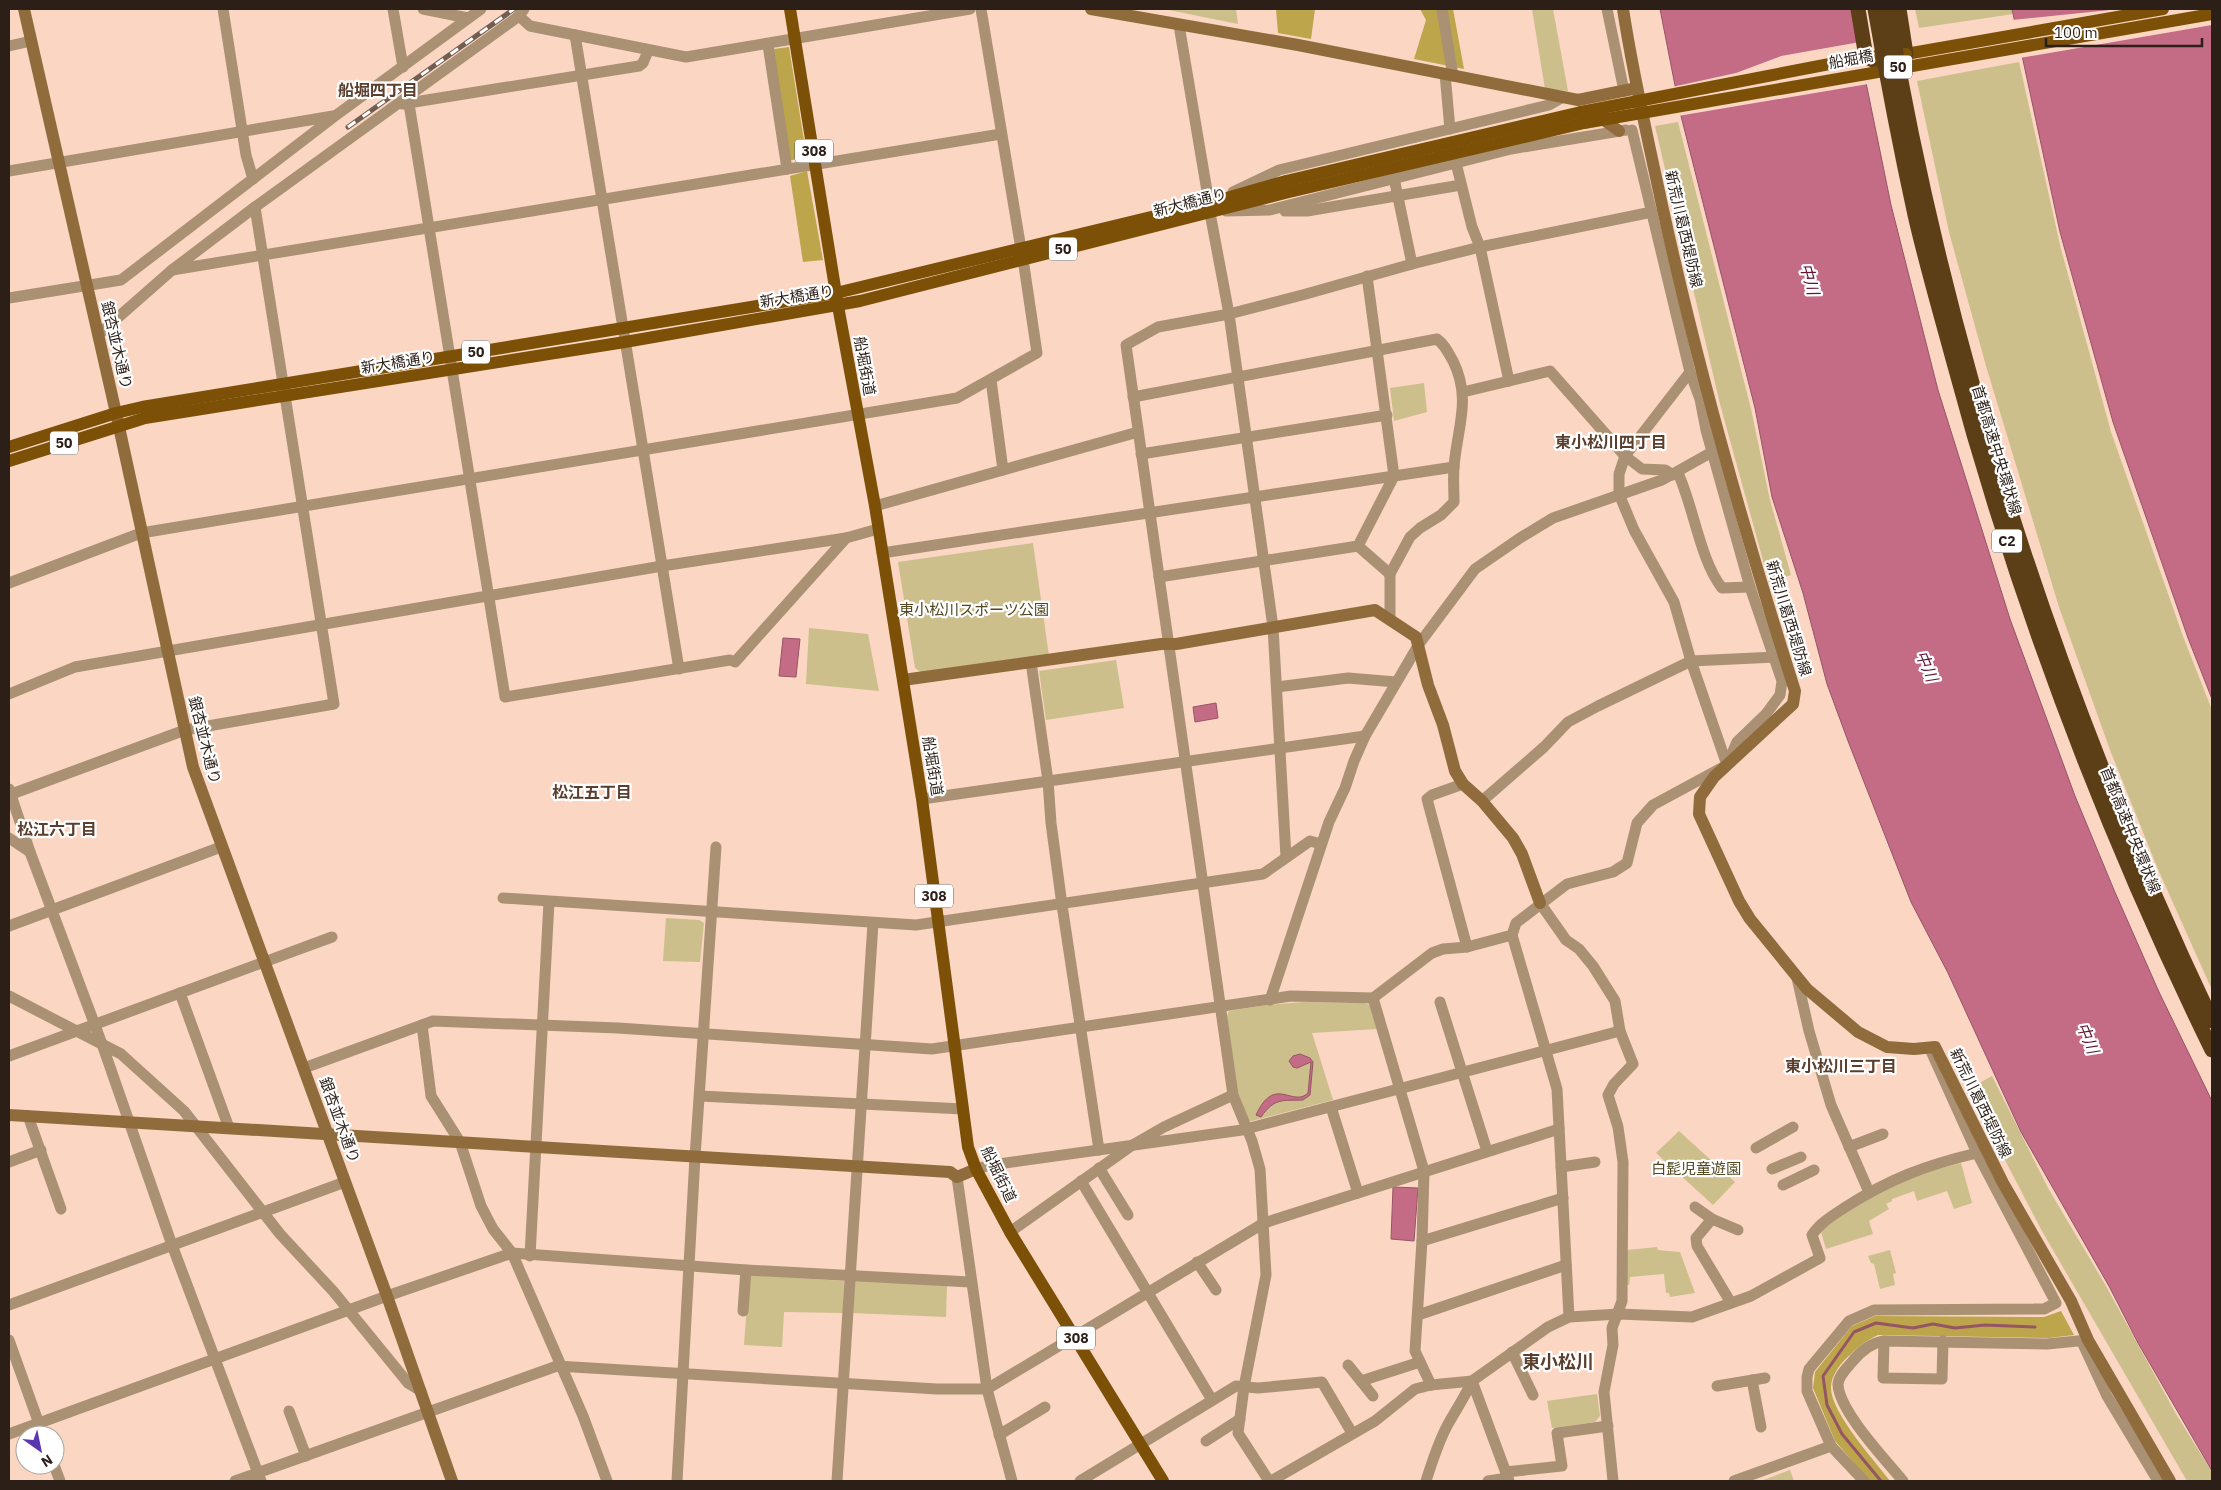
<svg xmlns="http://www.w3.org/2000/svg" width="2221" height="1490" font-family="'IBM Plex Sans','Noto Sans JP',sans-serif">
	<rect width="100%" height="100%" fill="#fad6c3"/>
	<!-- green -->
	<g fill="#ccbf8c">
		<polygon points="1164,9 1236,9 1238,24"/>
		<polygon points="1532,9 1553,9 1568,91 1545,89"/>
		<polygon points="1915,9 2012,9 2013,14 1919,28"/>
		<polygon points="2019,62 2061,249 2111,432 2184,639 2212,710 2212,990 2157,867 2110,750 2059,607 1986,366 1949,232 1917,81"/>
		<polygon points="1678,122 1751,409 1770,500 1791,575 1769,582 1720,404 1655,126"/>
		<polygon points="1424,383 1427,412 1394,421 1390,388"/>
		<polygon points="1033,543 1049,656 922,673 915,668 898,562"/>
		<polygon points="809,628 868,634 879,691 806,684"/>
		<polygon points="1116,660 1124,708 1046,720 1039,671"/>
		<polygon points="666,918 699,920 704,923 700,962 663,961"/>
		<polygon points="1304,1002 1364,1003 1370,1005 1377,1029 1312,1033 1333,1100 1248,1122 1238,1096 1227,1016 1229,1011 1266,1005"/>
		<polygon points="1992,1076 2048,1188 2106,1286 2176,1414 2212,1472 2212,1481 2187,1481 2042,1231 1968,1089"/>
		<polygon points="1679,1131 1735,1182 1713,1205 1656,1153"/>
		<path d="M1961 1163 1972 1203 1954 1209 1947 1191 1917 1201 1914 1191 1892 1199V1201L1886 1204 1889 1209 1869 1221 1873 1234 1826 1249 1821 1232 1826 1226C1848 1212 1871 1194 1895 1184 1916 1175 1939 1168 1961 1163Z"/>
		<polygon points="1657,1247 1658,1250 1680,1252 1695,1293 1670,1297 1669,1293 1666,1293 1664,1274 1630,1277 1629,1285 1627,1285 1627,1250"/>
		<polygon points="1890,1250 1896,1273 1893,1274 1895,1285 1880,1289 1874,1264 1871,1263 1868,1256"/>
		<polygon points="749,1275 844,1281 843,1313 784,1312 782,1347 744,1345"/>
		<polygon points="853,1280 947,1286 946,1317 852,1313"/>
		<polygon points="1597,1394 1600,1416 1595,1422 1552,1428 1547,1401"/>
		<polygon points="1790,1470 1794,1481 1761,1481"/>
	</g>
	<!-- forest -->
	<g fill="#bca54a">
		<polygon points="1276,9 1315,9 1311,39 1278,33"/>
		<polygon points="1420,9 1453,9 1464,69 1414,59 1426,20"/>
		<polygon points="789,47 807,159 790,160 767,50"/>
		<polygon points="807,171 823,260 803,262 790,176"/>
		<path d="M2061 1311 2074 1335 2049 1338 1878 1335C1867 1340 1859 1346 1850 1355 1841 1362 1831 1376 1831 1387 1830 1412 1875 1461 1890 1481H1870L1835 1441 1813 1388 1815 1372 1852 1326 1875 1316 2044 1317Z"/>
	</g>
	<!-- water -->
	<g fill="#c46c86" stroke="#965565">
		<polygon points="1660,9 1851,9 1891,205 1938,390 2010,619 2075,796 2114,890 2159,992 2212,1101 2212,1471 2138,1343 2110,1288 2021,1132 1948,973 1911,902 1848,741 1827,684 1803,593 1772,497 1755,408 1681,116"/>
		<polygon points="2012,9 2212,9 2212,699 2188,638 2113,422 2060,232"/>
		<polygon points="783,638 800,639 796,677 779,676"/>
		<polygon points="1216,703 1218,718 1195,722 1193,707"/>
		<path d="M1300 1054 1310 1058 1313 1062 1310 1095 1303 1100C1283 1101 1275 1097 1261 1117L1256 1115C1275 1074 1292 1108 1308 1093L1311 1062 1297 1068 1293 1067 1289 1061 1293 1056Z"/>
		<polygon points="1393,1187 1418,1188 1414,1241 1391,1239"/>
	</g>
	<!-- pier -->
	<g fill="#fad6c3">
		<polygon points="2120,9 2212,9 2212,25 2020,58 2012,20"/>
		<polygon points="1860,42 1868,84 1678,116 1672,87 1736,73 1781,56"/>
	</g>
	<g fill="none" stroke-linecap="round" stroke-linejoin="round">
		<!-- stream -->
		<polyline stroke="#965565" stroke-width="3" points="1881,1481 1842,1434 1827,1405 1823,1376 1854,1332 1876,1323 1913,1328 1933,1324 1955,1328 1985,1325 2035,1327"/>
		<!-- street -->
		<g stroke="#aa9173" stroke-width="11">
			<polyline points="223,9 246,155 253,179"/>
			<polyline points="393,9 403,67"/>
			<polyline points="423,9 468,18"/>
			<polyline points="524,9 519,16 530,26 686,57 970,9"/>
			<polyline points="981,9 1021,249"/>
			<polyline points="1442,9 1453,76"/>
			<polyline points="1607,9 1624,91"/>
			<polyline points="1179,25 1209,203"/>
			<polyline points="575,35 679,669"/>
			<polyline points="768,45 787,169"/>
			<polyline points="9,46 31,41"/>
			<polyline points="1445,74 1450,129"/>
			<polyline points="402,104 639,66 643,63 648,51"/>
			<polyline points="409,104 505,697 730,660 735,662 846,538"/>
			<polyline points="1456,163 1472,227 1480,247 1509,381"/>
			<polyline points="9,171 333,116"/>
			<polyline points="1394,178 1412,264"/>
			<polyline points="1233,192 1279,170 1549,105 1563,97"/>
			<polyline points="1226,211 1270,210 1511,149 1626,130"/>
			<polyline points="1285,211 1307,211 1461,185"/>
			<polyline points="1210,213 1229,314 1273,627 1286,857"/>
			<polyline points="172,270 1001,134"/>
			<polyline points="9,298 121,280 335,116 481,9"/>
			<polyline points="98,335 172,270 255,207 519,16"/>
			<polyline points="1690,372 1625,456 1619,474 1619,494 1634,530 1674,602 1691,661 1727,765"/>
			<polyline points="991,380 1003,470"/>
			<polyline points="1463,392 1550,371 1625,456 1642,469 1665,470 1673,475"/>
			<path d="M1133 397 1437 339C1445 345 1448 352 1453 361 1472 399 1457 428 1454 467 1453 478 1454 490 1454 502L1441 515 1420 528 1410 537 1390 574V619"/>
			<polyline points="1141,454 1387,415"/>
			<path d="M1678 473C1694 508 1700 560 1722 588L1750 587"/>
			<polyline points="875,506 1138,432"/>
			<polyline points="1358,546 1390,574"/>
			<polyline points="882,553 1454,467"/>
			<polyline points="1159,577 1358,546 1394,476 1367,276"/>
			<polyline points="9,583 141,533 957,398 1037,353 1023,259"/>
			<polyline points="1031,662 1048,781 1051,823 1062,905 1099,1150"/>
			<polyline points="1277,687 1348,678 1396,682"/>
			<polyline points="9,694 75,667 662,566 846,538 878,529"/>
			<polyline points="1463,784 1432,795 1427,799 1467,947"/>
			<polyline points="9,789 30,852 102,1044 172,1245 261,1481"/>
			<polyline points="9,795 185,730 334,704 255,207"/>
			<polyline points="922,799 1365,736"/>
			<polyline points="1482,801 1544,747 1568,722 1598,706 1691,661 1776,657"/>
			<polyline points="9,838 30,852"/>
			<polyline points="503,898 916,925 1263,874 1310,841 1321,844"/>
			<polyline points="1540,903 1566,940 1579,949 1593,966 1615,1001 1620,1031 1633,1064 1614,1084 1608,1095 1618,1127 1623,1162 1622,1301 1612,1328 1613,1345 1604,1392 1613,1481"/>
			<polyline points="9,926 221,847"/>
			<polyline points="1512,935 1557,1089 1569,1317"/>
			<polyline points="1797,978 1809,1031 1831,1105 1869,1192"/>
			<polyline points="180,993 229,1128"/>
			<polyline points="9,996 121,1054 184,1111 280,1234 333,1291 408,1383 421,1391"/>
			<polyline points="1373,998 1424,1171 1422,1241 1415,1351 1431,1385"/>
			<polyline points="1270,1000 1329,822 1345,788 1354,761 1365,736 1419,644 1475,569 1520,538 1553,518 1662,480 1712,452"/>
			<polyline points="1440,1002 1487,1151"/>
			<polyline points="422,1025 431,1096 460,1142 481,1206 493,1229 512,1253 583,1416 607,1481"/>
			<polyline points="9,1056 332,937"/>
			<polyline points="304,1068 433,1021 618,1028 932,1049 1291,996 1373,998 1432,953 1443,949 1467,947 1512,935 1516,923 1567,884 1613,872 1627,863 1637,823 1653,805 1727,765 1737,742 1766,714 1780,695 1782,681 1750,587 1706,430 1700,399 1690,372 1632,130"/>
			<polyline points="700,1096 963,1109"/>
			<polyline points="1331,1107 1358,1193"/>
			<polyline points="28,1116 61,1209"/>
			<polyline points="1849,1147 1883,1134"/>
			<polyline points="1756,1148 1793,1127"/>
			<polyline points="9,1162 41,1150"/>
			<polyline points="1561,1167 1595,1162"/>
			<polyline points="1099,1168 1128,1215"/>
			<polyline points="976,1169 991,1165 1242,1130 1620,1031"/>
			<polyline points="1772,1169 1801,1157"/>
			<polyline points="957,1177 987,1389 1012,1481"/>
			<polyline points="1081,1181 1212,1400"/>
			<polyline points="1783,1185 1814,1170"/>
			<polyline points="1695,1207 1712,1219 1738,1230"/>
			<polyline points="1712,1219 1696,1238 1697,1246 1731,1303"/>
			<polyline points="1010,1232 1131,1146 1164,1127 1233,1095"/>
			<polyline points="1422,1241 1563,1198"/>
			<polyline points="530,1256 549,902"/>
			<polyline points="1197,1262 1216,1290"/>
			<polyline points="9,1305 345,1182"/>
			<polyline points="743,1311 746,1270"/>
			<polyline points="1418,1315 1566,1265"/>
			<polyline points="9,1340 43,1435"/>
			<polyline points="1884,1341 1883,1378 1942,1379 1943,1341"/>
			<polyline points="2082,1342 2107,1396 2158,1481"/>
			<polyline points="1512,1352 1533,1395"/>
			<polyline points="1348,1365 1373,1396"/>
			<polyline points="1752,1380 1761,1427"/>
			<polyline points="1361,1381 1420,1362"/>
			<polyline points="1472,1381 1509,1481"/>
			<polyline points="1717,1386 1765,1378"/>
			<polyline points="289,1411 306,1456"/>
			<polyline points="9,1434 387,1296 512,1253 746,1270 970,1282"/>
			<polyline points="999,1435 1045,1407"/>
			<polyline points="1206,1441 1240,1419"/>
			<polyline points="54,1465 60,1481"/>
			<polyline points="1506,1472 1562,1466 1557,1433 1608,1426"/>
			<polyline points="235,1481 557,1366 937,1389 987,1389 1264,1223 1559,1129"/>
			<polyline points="677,1481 695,1157 716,847"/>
			<polyline points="837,1481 873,923"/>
			<polyline points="1080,1481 1236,1386 1258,1388 1322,1382 1352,1433"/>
			<polyline points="1269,1481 1238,1433 1244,1387 1266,1275 1260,1169 1252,1141 1233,1095 1126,345 1158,327 1229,314 1306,294 1412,264 1480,247 1652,212"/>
			<path d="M1271 1481 1375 1421 1415 1389 1431 1385 1472 1381 1548 1327 1569 1317 1619 1314 1692 1317 1751 1296 1820 1258 1812 1235C1820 1223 1832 1216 1844 1208 1889 1179 1926 1165 1977 1153"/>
			<path d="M1426 1481C1432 1462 1438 1443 1447 1426 1455 1411 1465 1397 1472 1381"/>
			<polyline points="1488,1481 1508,1478"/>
			<polyline points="1734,1481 1831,1446"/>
			<polyline points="1864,1481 1831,1446 1807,1391 1807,1377 1809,1369 1849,1321 1874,1310 2044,1309 2056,1303 1977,1153 1930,1049"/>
			<path d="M1903 1481C1885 1459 1840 1412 1838 1385 1838 1376 1847 1368 1852 1362 1860 1352 1870 1343 1884 1341L2047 1344 2088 1340"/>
		</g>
		<!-- secondary -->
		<g stroke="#906c3d" stroke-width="12">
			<polyline points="24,9 116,413 193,767 387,1296 452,1481"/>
			<polyline points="1091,9 1298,45 1578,100 1637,88"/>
			<path d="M1623 9C1633 75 1648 140 1662 205 1698 370 1744 531 1795 691L1793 704 1714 777 1700 797 1699 814 1739 901 1750 919 1807 989 1858 1032 1887 1047 1914 1049 1935 1047 2003 1183 2071 1301 2088 1340 2170 1481"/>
			<polyline points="1597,115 1619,131"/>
			<polyline points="903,680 1161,644 1176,644 1375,610 1416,637 1428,685 1443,725 1455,771 1463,784 1482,801 1513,838 1522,854 1540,903"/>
			<polyline points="9,1115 950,1172 957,1177 976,1169"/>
		</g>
		<!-- primary -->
		<g stroke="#7c5007" stroke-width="12">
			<polyline points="790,9 838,306 875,506 922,799 968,1147 976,1169 1010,1232 1163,1481"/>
			<polyline points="1906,54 2163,9"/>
			<polyline points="9,447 116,413 142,407 836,293 1209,203 1286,181 1581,112"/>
			<polyline points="9,461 145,418 625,342 860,301 1289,192 1584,123"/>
		</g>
		<!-- highway -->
		<polyline stroke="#5d3f17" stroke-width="15" points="1858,9 1866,57 1891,68 1906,54 1899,9"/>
		<!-- rail casing -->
		<g stroke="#725d52" stroke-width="5">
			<polyline id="rail" points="348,127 514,9"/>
		</g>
		<!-- rail -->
		<use href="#rail" stroke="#fff" stroke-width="3" stroke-dasharray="9" stroke-linecap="butt"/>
		<!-- primary-bridge -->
		<g stroke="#7c5007" stroke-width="12">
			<polyline points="1581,112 1866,57 1906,54"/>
			<polyline points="1584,123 2212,14"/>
		</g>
		<!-- highway-bridge -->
		<g stroke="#5d3f17" stroke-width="15">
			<path d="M1875 9C1887 78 1900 146 1915 215 1926 263 1940 311 1953 359 2017 599 2103 827 2212 1050"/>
			<path d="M1888 9C1947 358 2060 701 2212 1021"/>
		</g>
	</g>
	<g text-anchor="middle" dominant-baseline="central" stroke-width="4.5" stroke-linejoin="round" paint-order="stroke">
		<!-- shield labels -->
		<g fill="#fff" stroke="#6b625d" stroke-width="1">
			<rect x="1884" y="55.5" width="28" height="23" rx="4"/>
			<rect x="795" y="139.5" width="38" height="23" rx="4"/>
			<rect x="1049" y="237.5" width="28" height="23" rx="4"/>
			<rect x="462" y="340.5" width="28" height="23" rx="4"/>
			<rect x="50" y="431.5" width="28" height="23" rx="4"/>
			<rect x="1992" y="529.5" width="30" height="23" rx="4"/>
			<rect x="915" y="884.5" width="38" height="23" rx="4"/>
			<rect x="1057" y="1326.5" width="38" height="23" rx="4"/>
		</g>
		<g font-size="14" font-weight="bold" fill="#2c1f18">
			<text x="1898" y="67">50</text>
			<text x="814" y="151">308</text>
			<text x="1063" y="249">50</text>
			<text x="476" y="352">50</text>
			<text x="64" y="443">50</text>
			<text x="2007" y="541">C2</text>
			<text x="934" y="896">308</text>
			<text x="1076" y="1338">308</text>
		</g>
		<!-- street labels -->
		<g font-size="15" fill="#2c1f18" stroke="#fff">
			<text transform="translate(1851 59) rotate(-10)">船堀橋</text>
			<text transform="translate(1190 202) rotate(-14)">新大橋通り</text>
			<text transform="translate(1684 229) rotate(77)">新荒川葛西堤防線</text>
			<text transform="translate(797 296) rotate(-9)">新大橋通り</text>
			<text transform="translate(117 345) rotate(77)">銀杏並木通り</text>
			<text transform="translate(398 362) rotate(-9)">新大橋通り</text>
			<text transform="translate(865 366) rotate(80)">船堀街道</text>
			<text transform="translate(1997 450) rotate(73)">首都高速中央環状線</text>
			<text transform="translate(1789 618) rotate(73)">新荒川葛西堤防線</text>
			<text transform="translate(205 740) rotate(76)">銀杏並木通り</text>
			<text transform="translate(933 766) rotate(81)">船堀街道</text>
			<text transform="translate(2131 830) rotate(68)">首都高速中央環状線</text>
			<text transform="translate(1981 1103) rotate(64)">新荒川葛西堤防線</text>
			<text transform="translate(340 1120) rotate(70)">銀杏並木通り</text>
			<text transform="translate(999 1174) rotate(64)">船堀街道</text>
		</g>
		<!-- park labels -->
		<g font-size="15" fill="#514720" stroke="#fff">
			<text x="974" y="609">東小松川スポーツ公園</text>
			<text x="1696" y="1168">白髭児童遊園</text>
		</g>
		<!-- neighbourhood labels -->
		<g font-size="16" font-weight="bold" fill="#5a3e2e" stroke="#fff">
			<text x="378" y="90">船堀四丁目</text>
			<text x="1611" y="442">東小松川四丁目</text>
			<text x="592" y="792">松江五丁目</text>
			<text x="57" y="829">松江六丁目</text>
			<text x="1841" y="1066">東小松川三丁目</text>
		</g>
		<!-- water labels -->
		<g font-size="16" font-style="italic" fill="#631333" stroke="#fff">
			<text transform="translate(1810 279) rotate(75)">中川</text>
			<text transform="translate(1927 666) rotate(67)">中川</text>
			<text transform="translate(2088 1038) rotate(67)">中川</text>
		</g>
		<!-- quarter labels -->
		<g font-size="18" font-weight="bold" fill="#5a3e2e" stroke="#fff">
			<text x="1558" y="1361">東小松川</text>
		</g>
	</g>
	<!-- border -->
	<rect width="2221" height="1490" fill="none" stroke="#2c1f18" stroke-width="20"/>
	<!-- north arrow -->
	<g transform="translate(40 1450) rotate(147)"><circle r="24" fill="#ffffff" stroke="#aba5a3"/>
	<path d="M0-4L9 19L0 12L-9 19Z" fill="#5b37af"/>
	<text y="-8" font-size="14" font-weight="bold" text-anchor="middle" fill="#2c1f18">N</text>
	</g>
	<!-- scale -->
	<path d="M2046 38v8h156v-8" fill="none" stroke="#2c1f18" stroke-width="2.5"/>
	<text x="2054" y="38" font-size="15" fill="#2c1f18" stroke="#ffffff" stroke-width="4" paint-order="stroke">100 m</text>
</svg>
